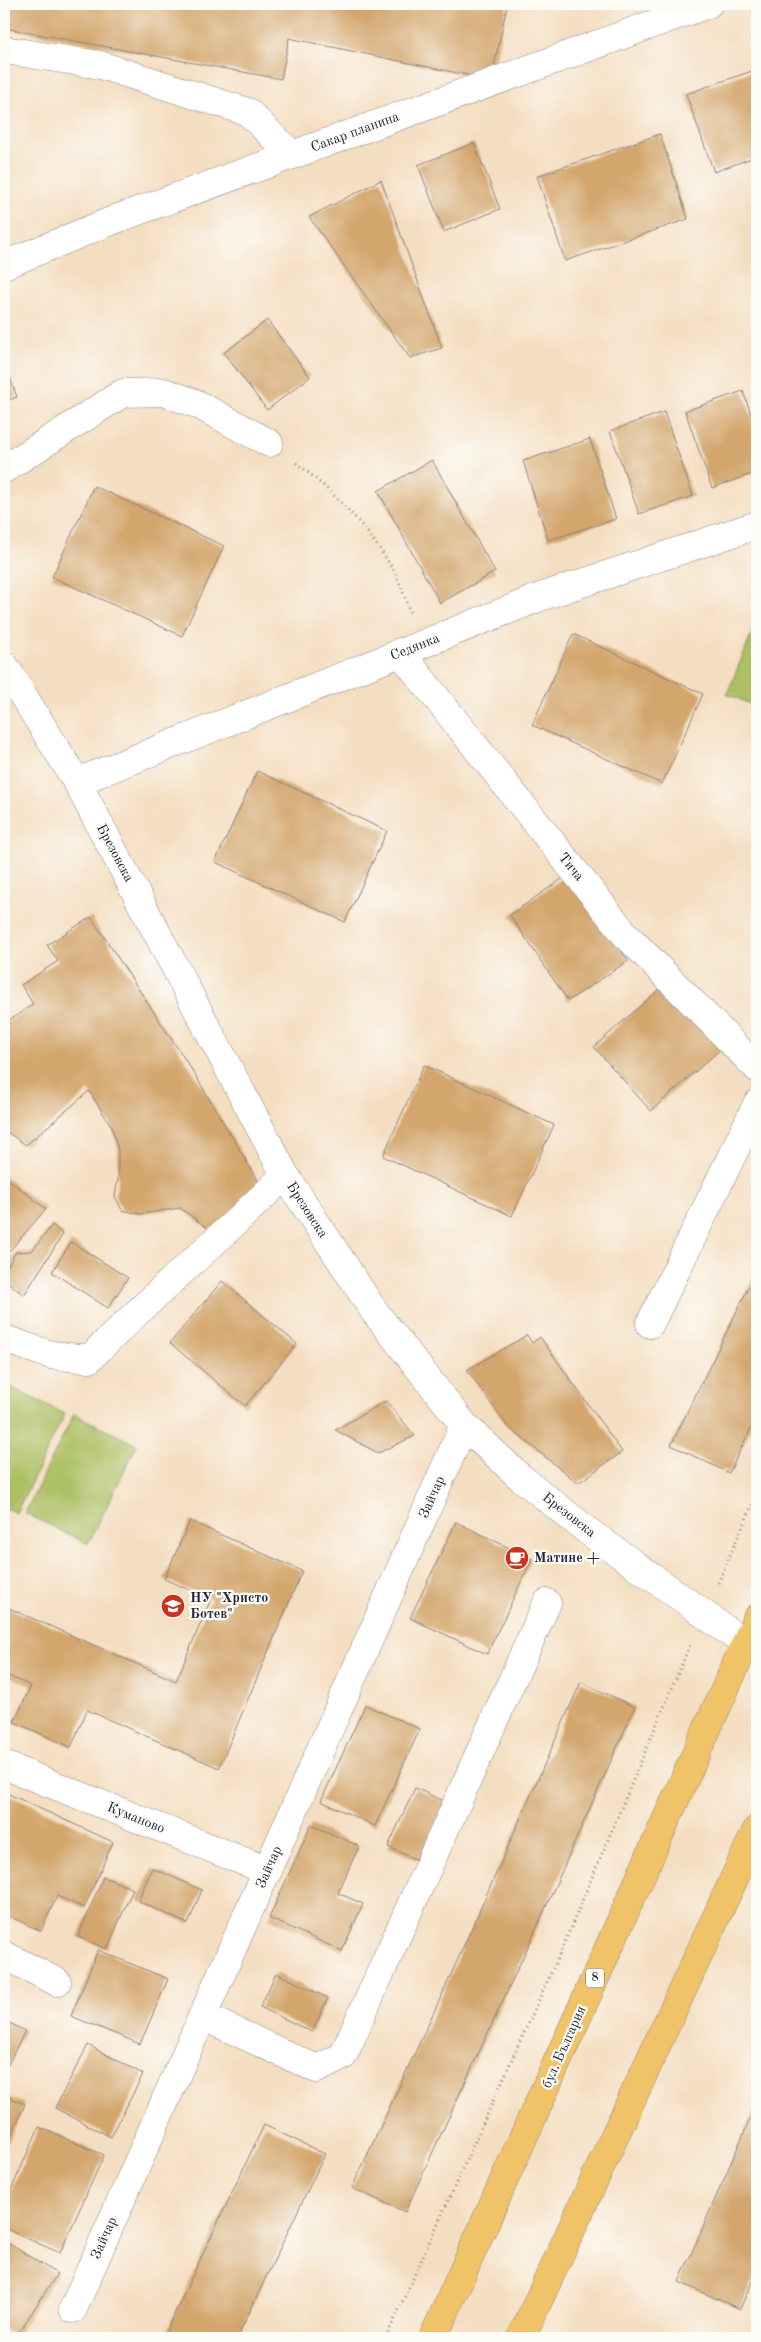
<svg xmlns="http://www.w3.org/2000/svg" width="761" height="2342" font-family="'Old Standard TT',serif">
	<rect width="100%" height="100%" fill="#fdfcf7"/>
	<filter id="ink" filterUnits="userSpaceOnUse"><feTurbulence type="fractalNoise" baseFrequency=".02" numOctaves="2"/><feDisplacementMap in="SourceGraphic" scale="10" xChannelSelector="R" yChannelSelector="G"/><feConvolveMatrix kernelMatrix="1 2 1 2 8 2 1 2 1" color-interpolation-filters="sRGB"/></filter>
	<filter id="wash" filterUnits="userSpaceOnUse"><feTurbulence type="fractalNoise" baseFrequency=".0096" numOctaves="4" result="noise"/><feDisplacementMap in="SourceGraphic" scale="20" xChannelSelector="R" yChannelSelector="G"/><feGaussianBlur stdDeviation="1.12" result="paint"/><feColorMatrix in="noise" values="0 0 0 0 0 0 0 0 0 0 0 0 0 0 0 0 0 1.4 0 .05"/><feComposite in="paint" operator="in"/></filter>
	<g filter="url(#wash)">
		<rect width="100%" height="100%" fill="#f4dec1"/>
		<!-- green -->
		<g fill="#acbf63" stroke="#67704f">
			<polygon points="757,621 757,707 727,694"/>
			<polygon points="4,1384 65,1414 16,1513 4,1507"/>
			<polygon points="74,1414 137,1445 88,1544 25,1513"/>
		</g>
		<g id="blocks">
			<!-- building -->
			<g fill="#d3a66d">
				<polygon points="4,4 284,4 295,6 295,4 499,4 507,6 491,80 289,38 281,79 4,28"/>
				<polygon points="752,71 757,86 757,156 714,172 686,94"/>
				<polygon points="660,134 688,219 565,261 537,176"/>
				<polygon points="474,143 500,209 444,232 418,165"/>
				<polygon points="381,180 442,348 410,358 309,217"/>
				<polygon points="267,320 310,377 267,410 224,353"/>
				<polygon points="4,362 17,397 4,402"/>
				<polygon points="743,391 757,432 757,472 712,488 685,411"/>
				<polygon points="664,412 693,496 639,514 610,431"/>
				<polygon points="590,439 616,519 548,540 523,461"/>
				<polygon points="432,460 495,572 440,603 378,491"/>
				<polygon points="94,486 224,546 182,636 52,577"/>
				<polygon points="573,634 703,694 662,784 532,725"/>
				<polygon points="257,771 387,831 345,922 215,862"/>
				<polygon points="569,874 628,961 568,1001 510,915"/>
				<polygon points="91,917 194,1073 260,1184 213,1232 180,1208 140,1214 122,1210 115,1196 118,1180 118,1150 112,1127 89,1091 26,1145 4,1130 4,1024 33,1004 21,985 58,961 47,945"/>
				<polygon points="664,985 722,1048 651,1111 594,1047"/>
				<polygon points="424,1065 554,1125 512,1216 383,1156"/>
				<polygon points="4,1176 46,1209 6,1255 4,1252"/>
				<polygon points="52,1225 63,1234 24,1295 4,1279 4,1272 16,1252 32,1251"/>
				<polygon points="71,1242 128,1278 108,1308 52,1272"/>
				<polygon points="757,1270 757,1416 729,1473 671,1445"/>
				<polygon points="222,1281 297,1344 245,1406 170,1343"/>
				<polygon points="527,1335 532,1343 540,1337 622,1452 578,1483 508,1427 467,1370"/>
				<polygon points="386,1401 415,1436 378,1453 335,1430"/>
				<polygon points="190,1521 302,1571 219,1768 87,1710 71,1747 14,1722 31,1686 4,1674 4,1606 176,1681 211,1599 164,1579"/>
				<polygon points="456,1522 532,1559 487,1654 410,1618"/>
				<polygon points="581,1682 635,1707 536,1929 405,2212 352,2188 446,1986"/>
				<polygon points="365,1705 420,1729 375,1826 321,1801"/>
				<polygon points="415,1788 446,1802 419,1861 388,1847"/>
				<polygon points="4,1792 113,1842 84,1908 57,1896 41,1931 4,1914"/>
				<polygon points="311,1825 359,1846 338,1893 363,1904 342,1951 269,1918"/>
				<polygon points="152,1868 202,1890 188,1924 138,1901"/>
				<polygon points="103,1877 133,1889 107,1949 78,1937"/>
				<polygon points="98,1950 168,1979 140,2044 71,2016"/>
				<polygon points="276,1973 328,1998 312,2032 260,2007"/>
				<polygon points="4,2020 25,2031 4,2072"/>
				<polygon points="88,2045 143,2074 111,2137 55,2108"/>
				<polygon points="4,2095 25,2104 8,2143 4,2141"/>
				<polygon points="757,2103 757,2270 740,2309 679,2282"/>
				<polygon points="264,2125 325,2154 237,2338 163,2338"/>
				<polygon points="39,2127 104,2155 60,2253 4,2228 4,2206"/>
				<polygon points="5,2241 57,2274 16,2337 4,2329"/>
			</g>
		</g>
	</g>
	<g filter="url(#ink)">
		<use href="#blocks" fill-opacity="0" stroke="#8b807e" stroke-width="1"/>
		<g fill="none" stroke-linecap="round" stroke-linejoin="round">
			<!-- minor casing -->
			<g stroke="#8b807e" stroke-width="29">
				<g id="minor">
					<polyline points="4,50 100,65 248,112 292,155"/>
					<polyline points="4,265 116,219 708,4"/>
					<polyline points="4,469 123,393 164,392 197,404 269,443"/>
					<polyline points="400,652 624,933 757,1068"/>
					<polyline points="4,665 77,782 285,1175 374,1311 464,1425 520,1477 589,1532 746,1644"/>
					<polyline points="77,782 543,596 757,525"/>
					<polyline points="650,1324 757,1104"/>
					<path d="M4 1339 51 1355 89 1359C152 1296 221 1238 285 1175"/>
					<polyline points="4,1765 268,1871"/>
					<polyline points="4,1955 57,1982"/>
					<polyline points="202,2016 317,2069 343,2056 547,1603"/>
					<polyline points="73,2309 464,1425"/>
				</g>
			</g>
			<!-- major casing -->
			<g stroke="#8b807e" stroke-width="29">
				<g id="major">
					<polyline points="433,2338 757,1618"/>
					<polyline points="521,2338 757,1829"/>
				</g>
			</g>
			<!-- path -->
			<g stroke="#8b807e" stroke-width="3" stroke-dasharray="1 4" stroke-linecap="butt">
				<path d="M296 463C335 492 374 534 397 577 402 588 406 601 410 613"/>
				<polyline points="718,1583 757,1494"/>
				<polyline points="386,2338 561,1951 690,1645"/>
			</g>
			<!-- minor -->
			<use href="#minor" stroke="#fff" stroke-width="28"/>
			<!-- major -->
			<use href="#major" stroke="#f1c369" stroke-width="28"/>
		</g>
	</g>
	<!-- icons -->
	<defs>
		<g id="cafe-disc" transform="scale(1.25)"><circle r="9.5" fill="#c8321e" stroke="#fdfcf7"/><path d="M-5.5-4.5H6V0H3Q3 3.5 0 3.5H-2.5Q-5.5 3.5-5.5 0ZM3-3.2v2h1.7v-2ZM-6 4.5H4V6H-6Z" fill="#fff"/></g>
		<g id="school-disc" transform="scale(1.25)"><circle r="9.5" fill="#c8321e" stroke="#fdfcf7"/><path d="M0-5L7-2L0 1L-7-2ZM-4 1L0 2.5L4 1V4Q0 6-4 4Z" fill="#fff"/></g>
	</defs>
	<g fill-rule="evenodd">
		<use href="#cafe-disc" x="517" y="1558"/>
		<use href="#school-disc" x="173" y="1606"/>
	</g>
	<g text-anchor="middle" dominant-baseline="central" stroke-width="4.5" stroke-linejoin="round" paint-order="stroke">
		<!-- shield labels -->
		<rect fill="#fdfcf7" stroke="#646373" stroke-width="1" x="586" y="1968.5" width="18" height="19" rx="4"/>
		<g font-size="12" font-weight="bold" fill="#22223b">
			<text x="595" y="1978">8</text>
		</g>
		<!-- street labels -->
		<g font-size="14" fill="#22223b" stroke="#fdfcf7">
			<text transform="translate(355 132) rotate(-20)">Сакар планина</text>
			<text transform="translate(415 647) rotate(-22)">Седянка</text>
			<text transform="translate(115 853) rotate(62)">Брезовска</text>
			<text transform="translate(571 867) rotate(51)">Тича</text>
			<text transform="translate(307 1210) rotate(57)">Брезовска</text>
			<text transform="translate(432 1497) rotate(-66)">Зайчар</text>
			<text transform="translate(569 1515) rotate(38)">Брезовска</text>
			<text transform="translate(136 1818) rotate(22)">Куманово</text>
			<text transform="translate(269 1867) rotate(-66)">Зайчар</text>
			<text transform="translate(564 2047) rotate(-66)">бул. България</text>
			<text transform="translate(104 2238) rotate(-66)">Зайчар</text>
		</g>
		<!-- poi labels -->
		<g font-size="14" font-weight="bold" fill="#22223b" stroke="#fdfcf7" text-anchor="start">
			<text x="534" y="1558">Матине +</text>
			<text x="190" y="1598">НУ "Христо<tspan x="190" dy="16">Ботев"</tspan></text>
		</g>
	</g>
	<!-- margin -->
	<rect width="761" height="2342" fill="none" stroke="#fdfcf7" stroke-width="20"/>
</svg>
